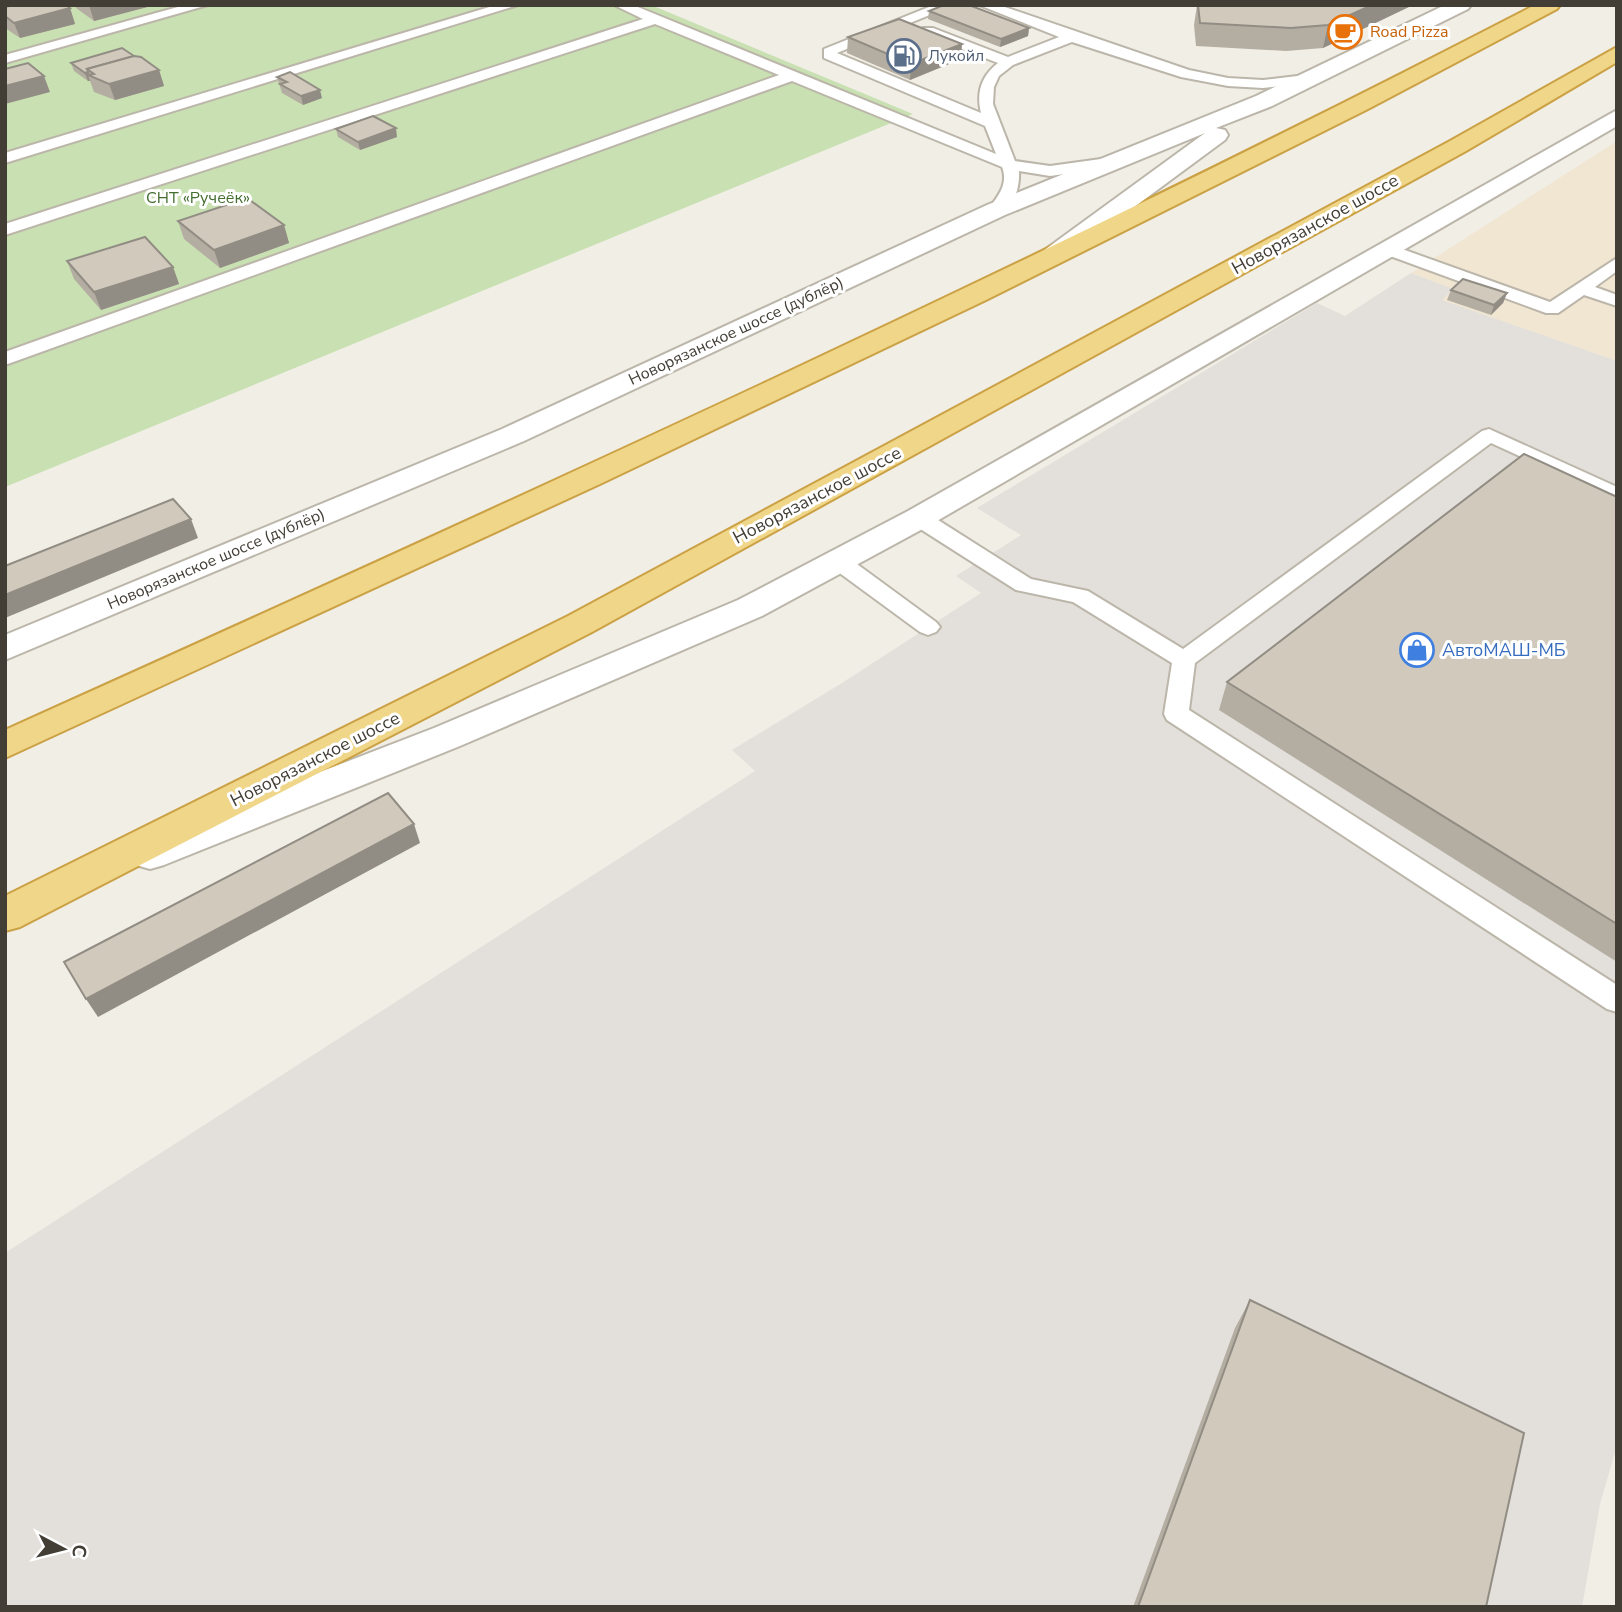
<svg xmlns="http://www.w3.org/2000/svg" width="1622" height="1612" font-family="'Nunito Sans',sans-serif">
	<rect width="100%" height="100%" fill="#f1eee6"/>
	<!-- commercial -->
	<polygon fill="#f1e6d2" points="1617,141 1617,361 1441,300 1452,289 1411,273"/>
	<!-- industrial -->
	<polygon fill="#e3dfda" points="1411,273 1453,289 1442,300 1617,361 1617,1445 1600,1504 1582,1607 5,1607 5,1253 755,771 732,750 842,683 981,593 956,576 1021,535 977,508 1317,303 1345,316"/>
	<!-- green -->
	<polygon fill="#c9e1b2" points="5,5 651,5 913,114 5,487"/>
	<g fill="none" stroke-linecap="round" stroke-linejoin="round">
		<!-- service casing -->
		<g stroke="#bbb6a9" stroke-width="4">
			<g id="service">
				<polygon points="185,5 208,5 5,63 5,55"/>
				<polygon points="496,5 518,5 5,163 5,153"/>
				<path d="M614 5H633L996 154 985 126 824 58V49L934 5H954L837 53 981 113C976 93 981 76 998 63L923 34V28H933L1008 57 1059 37 979 5H999L1189 70 1228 78 1263 80 1314 74 1321 78 1314 82 1263 88 1228 86 1181 77 1072 42 1013 65 999 76 994 87 993 104 1015 161 1050 166 1108 158 1116 163 1108 168 1050 176 1019 171C1020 187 1014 211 996 215L988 210C997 197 1009 185 1002 167L792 81 5 365V352L779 75 655 24 5 235V224L643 19Z"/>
				<polygon points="1388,244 1550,302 1617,258 1617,271 1595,287 1617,295 1617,306 1584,295 1558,313 1546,313 1382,253 1379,249"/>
				<polygon points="1489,429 1617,487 1617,501 1491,443 1195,663 1189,710 1617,985 1617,1012 1607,1009 1167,720 1164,714 1172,663 1073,602 1016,590 911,523 908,518 911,513 927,513 1031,579 1088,591 1183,649 1482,431"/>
				<polygon points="838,554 846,556 936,622 940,627 936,632 928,635 920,632 830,566 827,561 830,556"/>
			</g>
		</g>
		<!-- minor casing -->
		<g stroke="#bbb6a9" stroke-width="4">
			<g id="minor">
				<polygon points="1445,5 1471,5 1468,9 1272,106 1216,128 1225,130 1228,135 1225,140 1057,264 1048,267 1039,264 1035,259 1039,254 1205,133 1005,215 524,441 5,660 5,635 502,429 987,205 1256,96"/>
				<polygon points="1617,110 1617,126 930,525 762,616 460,746 164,865 150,869 136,865 130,854 136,843 434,728 738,600 908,511"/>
			</g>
		</g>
		<!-- trunk casing -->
		<g stroke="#cba145" stroke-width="4">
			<g id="trunk">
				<path d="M1535 5H1560L1557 9 1368 109 986 300 600 484 5 758V730C520 498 1033 265 1535 5Z"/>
				<polygon points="1617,47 1617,62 1466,151 592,632 20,927 5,931 5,896 568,616 1450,141"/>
			</g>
		</g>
		<!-- service -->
		<use href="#service" fill="#fff" fill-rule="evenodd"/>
		<!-- minor -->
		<use href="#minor" fill="#fff" fill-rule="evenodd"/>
		<!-- trunk -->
		<use href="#trunk" fill="#f0d688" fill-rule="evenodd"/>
	</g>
	<!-- wall -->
	<g fill="#b4aea2">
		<polygon points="75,5 155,5 94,21 76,8"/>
		<polygon points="1197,5 1278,6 1413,5 1323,48 1286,51 1196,46 1194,25"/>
		<polygon points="5,7 70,8 75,24 20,38 5,28"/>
		<polygon points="929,11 1029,28 1028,36 1000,47 928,19"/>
		<polygon points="848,37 961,59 910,80 847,53"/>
		<polygon points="134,56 159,70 164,86 115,100 94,92 90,81 88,81 74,71 71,63"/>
		<polygon points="277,77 322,98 303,105 282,93"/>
		<polygon points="336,129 397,137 360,150 338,137"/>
		<polygon points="178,221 284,225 289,243 220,268 184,239"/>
		<polygon points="67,261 173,267 179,284 101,310 74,279"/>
		<polygon points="1451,290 1507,293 1503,303 1491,315 1447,300"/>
		<polygon points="1617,497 1617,962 1219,710 1227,682"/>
		<polygon points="1250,1300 1486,1607 1133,1607 1235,1328"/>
	</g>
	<!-- shaded-wall -->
	<g fill="#928d84">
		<polygon points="89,5 155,5 94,21"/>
		<polygon points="1372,5 1413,5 1323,48 1328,25"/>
		<polygon points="70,8 75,24 20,38 14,23"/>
		<polygon points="1029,28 1028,36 1000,47 1001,39"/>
		<polygon points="962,44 961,59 910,80 911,64"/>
		<polygon points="159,70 164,86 115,100 109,84"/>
		<polygon points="88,72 90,76 88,75 90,81 88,81 85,73"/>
		<polygon points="44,76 50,92 5,104 5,86"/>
		<polygon points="320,90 322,98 303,105 301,96"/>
		<polygon points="396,128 397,137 360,150 358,142"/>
		<polygon points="284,225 289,243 220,268 214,250"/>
		<polygon points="173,267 179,284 101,310 94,292"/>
		<polygon points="1507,293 1503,303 1491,315 1494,305"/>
		<polygon points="191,519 198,538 5,618 5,595"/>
		<polygon points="414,824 420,843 98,1017 86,999"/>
	</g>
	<!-- building -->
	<g fill="#d1cabc" stroke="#928d84" stroke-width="2">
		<polygon points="14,5 66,5 70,8 14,23 5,16 5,7"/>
		<polygon points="944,5 969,5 1029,28 1001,39 929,11"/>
		<polygon points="1198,5 1278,6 1281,5 1372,5 1328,25 1291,28 1200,23"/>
		<polygon points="899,19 962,44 911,64 848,37"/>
		<polygon points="122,48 134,56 87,69 88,72 85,73 71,63"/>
		<polygon points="134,56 141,57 159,70 109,84 88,75 94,74 87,69"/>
		<polygon points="28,63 44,76 5,86 5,69"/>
		<polygon points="290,72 320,90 301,96 280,84 287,82 277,77"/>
		<polygon points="373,116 396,128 358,142 336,129"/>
		<polygon points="247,198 284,225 214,250 178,221"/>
		<polygon points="145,237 173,267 94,292 67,261"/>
		<polygon points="1463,279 1507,293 1494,305 1451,290"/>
		<polygon points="1524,454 1617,497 1617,924 1227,682"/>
		<polygon points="173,499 191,519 5,595 5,566"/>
		<polygon points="388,793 414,824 86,999 64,962"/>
		<polygon points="1250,1300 1524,1433 1486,1607 1138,1607"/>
	</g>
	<!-- icons -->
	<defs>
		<g id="cafe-ring" transform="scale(1.75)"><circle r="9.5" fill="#fff" stroke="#e8710a" stroke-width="1.5"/><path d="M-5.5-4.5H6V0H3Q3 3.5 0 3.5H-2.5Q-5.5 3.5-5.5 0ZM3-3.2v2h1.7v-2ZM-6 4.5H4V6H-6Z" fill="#e8710a"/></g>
		<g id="fuel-ring" transform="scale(1.75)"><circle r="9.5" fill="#fff" stroke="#5c6f8a" stroke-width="1.5"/><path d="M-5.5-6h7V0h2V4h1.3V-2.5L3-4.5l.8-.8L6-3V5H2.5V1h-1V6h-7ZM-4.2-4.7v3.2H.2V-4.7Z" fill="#5c6f8a"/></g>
		<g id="shop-ring" transform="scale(1.75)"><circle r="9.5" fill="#fff" stroke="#3f7fe0" stroke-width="1.5"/><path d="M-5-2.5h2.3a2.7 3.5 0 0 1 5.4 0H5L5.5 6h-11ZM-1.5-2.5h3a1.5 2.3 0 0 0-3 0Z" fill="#3f7fe0"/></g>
	</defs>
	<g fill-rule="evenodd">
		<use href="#cafe-ring" x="1345" y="32"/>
		<use href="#fuel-ring" x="904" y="56"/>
		<use href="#shop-ring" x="1417" y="650"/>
	</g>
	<g text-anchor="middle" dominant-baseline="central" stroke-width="6" stroke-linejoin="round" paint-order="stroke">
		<!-- far-food labels -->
		<g font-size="16" fill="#c56008" stroke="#fff" text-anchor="start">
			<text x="1370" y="32">Road Pizza</text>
		</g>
		<!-- far-service labels -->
		<g font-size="16" fill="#4e5e75" stroke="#fff" text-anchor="start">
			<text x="928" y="56">Лукойл</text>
		</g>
		<!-- far-park labels -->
		<g font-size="16" fill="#446d30" stroke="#fff">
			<text x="198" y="198">СНТ «Ручеёк»</text>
		</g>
		<!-- far-street labels -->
		<g font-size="16" fill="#423e36" stroke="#fff">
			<text transform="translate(736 331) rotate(-25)">Новорязанское шоссе (дублёр)</text>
			<text transform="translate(216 559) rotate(-23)">Новорязанское шоссе (дублёр)</text>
		</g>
		<!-- street labels -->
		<g font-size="18" fill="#423e36" stroke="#fff">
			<text transform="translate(1315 224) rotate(-29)">Новорязанское шоссе</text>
			<text transform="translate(817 495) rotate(-28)">Новорязанское шоссе</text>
			<text transform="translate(315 759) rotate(-27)">Новорязанское шоссе</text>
		</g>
		<!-- shop labels -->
		<g font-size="18" fill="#366cbe" stroke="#fff" text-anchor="start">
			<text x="1442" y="650">АвтоМАШ-МБ</text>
		</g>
	</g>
	<!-- border -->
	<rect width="1622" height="1612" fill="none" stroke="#423e36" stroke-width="14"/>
	<!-- north arrow -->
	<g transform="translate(63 1549) rotate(97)" stroke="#ffffff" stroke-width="5" paint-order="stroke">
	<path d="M0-5L12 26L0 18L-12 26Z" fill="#423e36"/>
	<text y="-10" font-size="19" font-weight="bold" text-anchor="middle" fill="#423e36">С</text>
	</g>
</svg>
